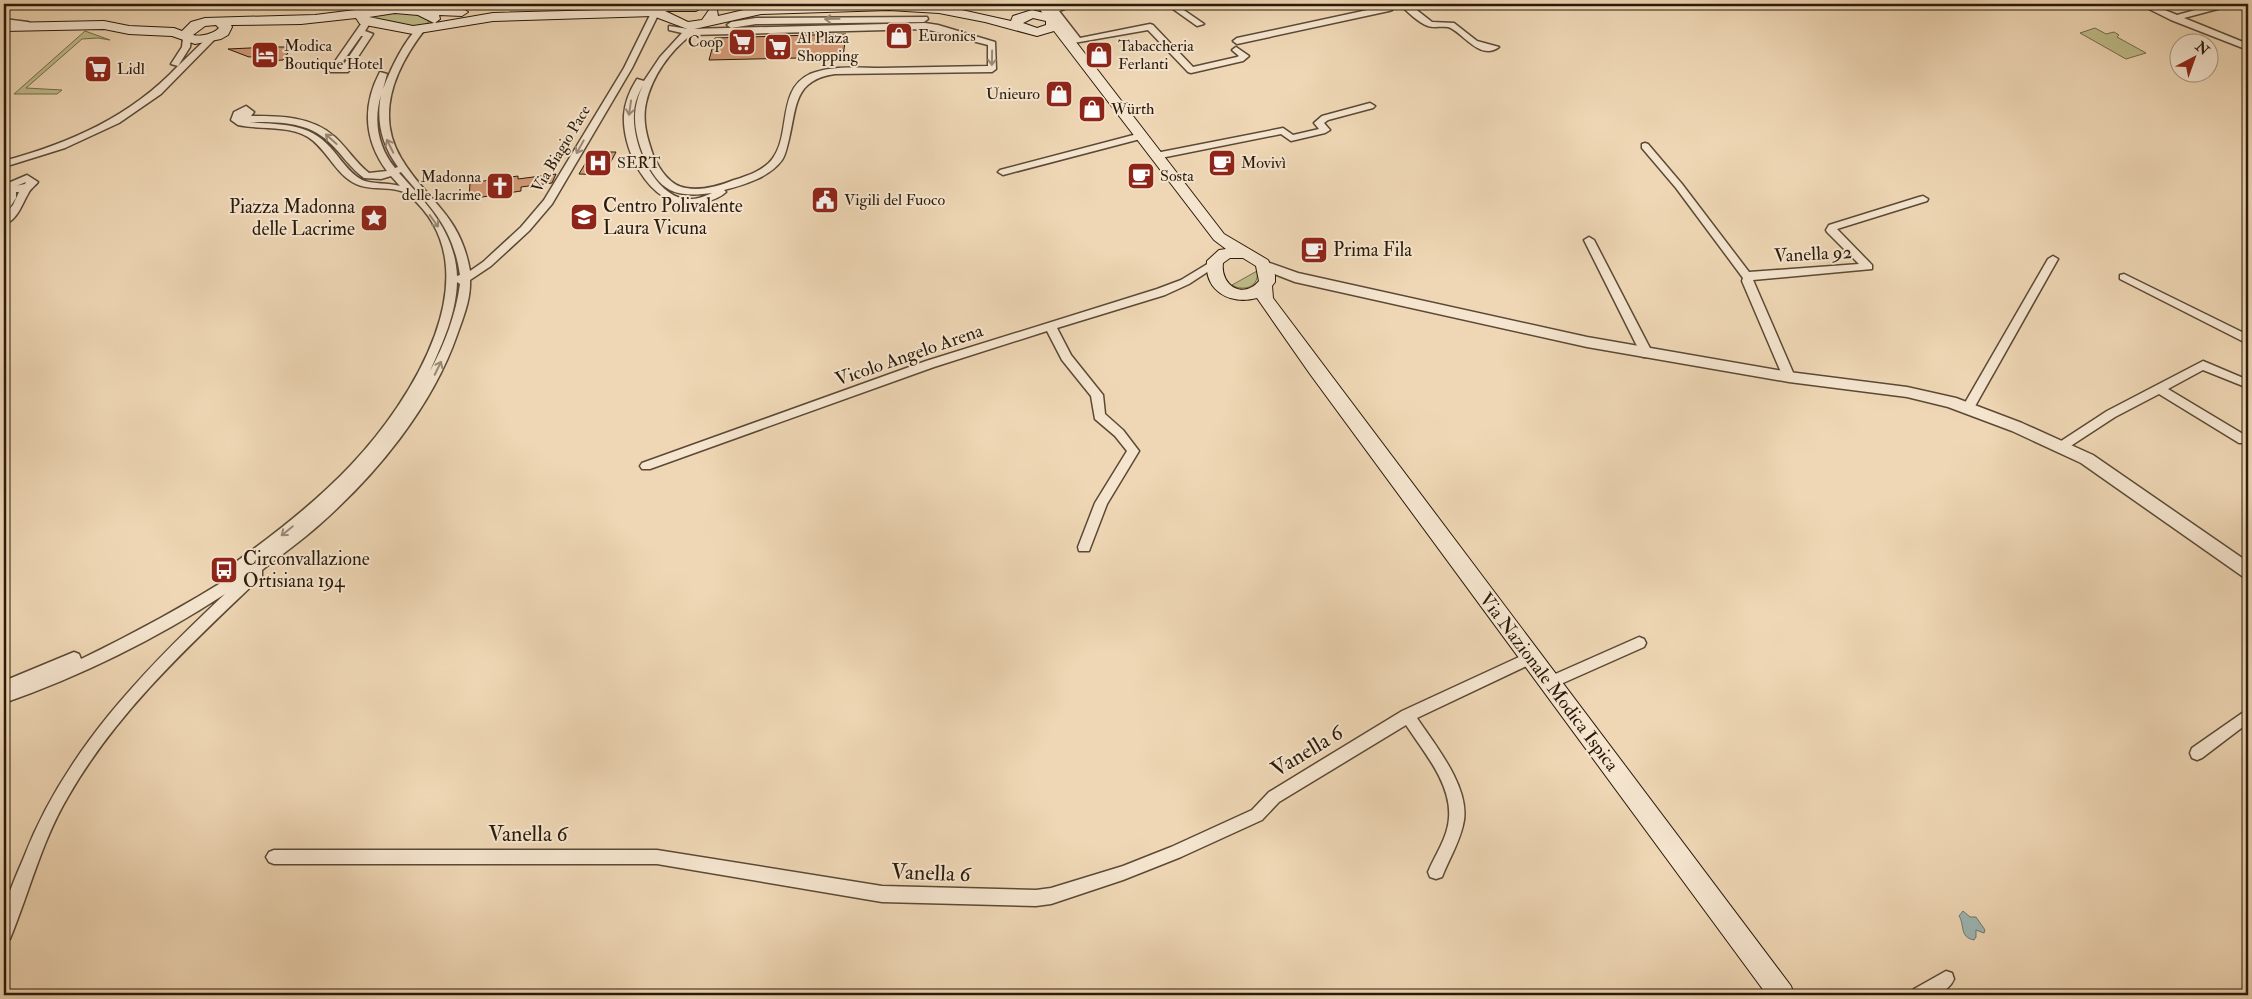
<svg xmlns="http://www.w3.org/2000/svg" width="2252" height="999" font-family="'IM FELL Double Pica',serif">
	<rect width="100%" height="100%" fill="#efd7b5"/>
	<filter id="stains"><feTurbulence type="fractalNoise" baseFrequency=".004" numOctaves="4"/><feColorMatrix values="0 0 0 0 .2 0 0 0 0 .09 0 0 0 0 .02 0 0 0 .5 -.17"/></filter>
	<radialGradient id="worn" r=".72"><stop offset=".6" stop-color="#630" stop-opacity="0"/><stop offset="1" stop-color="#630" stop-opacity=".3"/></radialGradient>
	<!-- green -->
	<g fill="#bfbd8a" stroke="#746c4a">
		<path d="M407 9 429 20 428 23C414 31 403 23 389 21 382 20 376 20 369 20L367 14Z"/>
		<polygon points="2095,28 2106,34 2114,32 2119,35 2117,37 2146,53 2126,59 2080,33"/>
		<polygon points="85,31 110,40 98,38 82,39 26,88 62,90 57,94 14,94"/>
		<path d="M1257 271C1260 287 1243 292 1232 285Z"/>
	</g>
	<!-- water -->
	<path fill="#9cb8b6" stroke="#6e7971" d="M1963 911 1970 917H1976L1985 930 1984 933 1976 930V937L1974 940C1959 937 1965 925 1959 916Z"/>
	<!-- building -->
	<g fill="#d49a75" stroke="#2a1a0a">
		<polygon points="846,34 843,57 709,60 715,38"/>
		<polygon points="271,47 271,55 249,57 228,49"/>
		<polygon points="278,47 292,47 283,60 268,61"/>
		<polygon points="592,152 616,152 604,175 579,174"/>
		<polygon points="556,174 552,183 521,187 521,191 469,199 470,183 518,176 518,179"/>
	</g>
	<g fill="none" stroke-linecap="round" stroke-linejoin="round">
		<!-- minor casing -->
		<g stroke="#5b4935" stroke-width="3">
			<g id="minor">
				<polygon points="372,4 383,4 354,16 347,14"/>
				<polygon points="413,4 422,4 427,9 420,11"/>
				<polygon points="1066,4 1078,4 1059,11 1080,38 1150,24 1153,25 1193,67 1237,57 1239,56 1232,50 1236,47 1249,56 1243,61 1191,73 1188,72 1148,30 1068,44 1068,40 1072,39 1052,13 1048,15 1044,12"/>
				<polygon points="1166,4 1175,4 1204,24 1197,26"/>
				<polygon points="1387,4 1395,4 1392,10 1389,11 1237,44 1233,41 1237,38 1386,6"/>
				<path d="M1400 4H1409L1432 22 1454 23 1477 41 1499 47C1480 62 1462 31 1448 27 1441 26 1434 28 1428 26 1419 23 1406 11 1400 4Z"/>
				<polygon points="2139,4 2150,4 2177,15 2217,4 2230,4 2229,6 2184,18 2248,44 2248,50 2171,20"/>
				<path d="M652 11 659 13 632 68 552 204 529 231 491 266 470 280C471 299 463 318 457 335 432 407 376 475 319 525 301 541 281 555 262 570V576C192 643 118 710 69 795 42 840 30 890 10 939L4 941C4 931 2 920 4 911 8 893 17 874 24 857 65 751 144 670 225 594 156 639 81 676 4 703V681L74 652 79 654 81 659C135 633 186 605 237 573L231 568 233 564C275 534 316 502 351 465 410 403 496 271 410 196 396 184 372 192 356 184 335 174 327 149 308 137 288 125 260 130 238 125L231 120 234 112 246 106 254 112 251 116C280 116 312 116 335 137 347 148 356 163 369 173L387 171C364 140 362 106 380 72L387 74 383 89C391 68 403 43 419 26H425L426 28C397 65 374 113 401 158 427 202 460 213 470 271L483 262 521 227 544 200 624 68ZM381 95C376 122 382 145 398 167L395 168C378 147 373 121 381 95ZM249 122C277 122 307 121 329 142 341 153 350 168 364 178L381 179 391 176 400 186C389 183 371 184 362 180 349 173 340 158 330 147 308 122 279 125 249 122ZM401 172C431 208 453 227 460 275L457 276C455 232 427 204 399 173ZM457 282 460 284C456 314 445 344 430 371 443 342 456 314 457 282Z"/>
				<polygon points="927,17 928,19 924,22 756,24 731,28 727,25 731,22 756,18"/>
				<path d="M363 21 370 23 365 31 373 34 348 72H330L329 70ZM361 36H363L342 67H339Z"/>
				<path d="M925 23 938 25 995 42 996 69 992 72 835 74C794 80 797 105 789 139 787 146 786 154 782 160 770 177 744 185 724 190L726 192C720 198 710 201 702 203 655 215 622 155 624 115 625 102 630 90 637 79L644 81 660 57 682 33 669 30V26L689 29ZM925 29 988 45V66C952 67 917 67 881 68 858 68 832 65 810 74 777 89 791 134 773 158 765 170 747 176 734 180 719 186 702 191 686 188 670 186 659 169 653 155 647 138 642 121 646 103 652 76 670 51 691 35ZM643 85C638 96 635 106 635 118 635 140 649 179 670 190 682 196 698 195 712 193 704 197 694 200 685 199 653 194 632 143 634 114 634 104 638 94 643 85Z"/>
				<path d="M187 35 191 38 190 47 178 66 209 36 216 38 161 94 119 123 65 148 4 167V161C70 143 130 117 178 66L171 64 182 47 183 38Z"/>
				<polygon points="1370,103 1375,106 1373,108 1328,120 1324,123 1330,130 1325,133 1291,141 1281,134 1156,159 1151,156 1156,153 1283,128 1293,135 1319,129 1314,123 1322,116"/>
				<polygon points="1141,133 1146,136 1144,138 1003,175 998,172 1000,170"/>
				<polygon points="1645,143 1648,144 1682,184 1749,272 1859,264 1827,232 1826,230 1829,225 1919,197 1923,196 1928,199 1927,201 1837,229 1872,265 1872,269 1753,280 1795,377 1789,381 1783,377 1742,281 1743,278 1676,188 1642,148 1642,144"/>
				<path d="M27 175 38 182C35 186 30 189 28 194 22 204 17 221 4 224V215L13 205 19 192H16V198L8 210 4 211 6 184ZM26 182 25 184 15 186H16Z"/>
				<polygon points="1589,237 1594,240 1653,354 1651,357 1643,357 1641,354 1584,240"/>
				<polygon points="2053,256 2058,259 1974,408 1968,412 1964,411 1962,408 2048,259"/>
				<polygon points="1214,260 1218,261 1218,265 1189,284 1165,295 1057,328 1071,355 1103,395 1105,414 1123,430 1139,451 1107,504 1089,551 1079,551 1078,547 1095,503 1127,451 1115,436 1095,419 1091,396 1062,360 1047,331 934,367 650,469 642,469 640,466 642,463 926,361 1157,289 1181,280"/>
				<polygon points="2124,274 2248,335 2248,344 2120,279 2120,275"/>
				<polygon points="2203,361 2248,380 2248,388 2203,370 2168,389 2243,434 2248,433 2248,443 2239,443 2159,394 2115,417 2066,449 2058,449 2056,446 2058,443 2107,411"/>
				<polygon points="1639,637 1644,639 1646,643 1644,647 1554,687 1549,689 1544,687 1542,683 1544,679"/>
				<path d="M1530 652 1535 654 1537 658 1535 662 1417 718C1435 745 1469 786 1464 820 1461 840 1449 859 1442 877L1436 879 1430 877 1428 872C1435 855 1448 837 1449 818 1452 784 1423 751 1406 725L1279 802 1262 820 1181 857 1123 880 1051 904 1036 906 882 902 657 864H274L269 862 266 857 269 852 274 850H657L882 886 1036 890 1051 888 1123 866 1171 847 1252 810 1269 792 1402 711Z"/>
				<polygon points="2248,709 2248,723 2202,758 2197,760 2192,758 2190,753 2192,748"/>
				<path d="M1946 971 1952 973 1954 979C1947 996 1927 995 1912 995L1914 989Z"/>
			</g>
		</g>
		<!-- tertiary casing -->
		<g stroke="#5b4935" stroke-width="3">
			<g id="tertiary">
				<polygon points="4,4 15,4 4,11"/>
				<polygon points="1037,4 1047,4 1057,19 1055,21 1047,21"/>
				<polygon points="4,19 28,22 34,25 28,28 4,25"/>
				<polygon points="1264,261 1298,273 1587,337 1789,372 1907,387 1956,398 2022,423 2093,455 2248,562 2248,578 2242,576 2081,463 2012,431 1948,407 1907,397 1789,382 1587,347 1295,282 1259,268 1257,265"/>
			</g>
		</g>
		<!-- secondary casing -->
		<g stroke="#2a1a0a" stroke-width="2">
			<path id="secondary" d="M652 4H700L702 7 696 11H665L688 22 702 20 709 10H717L718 16 761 6 914 4 939 5 1011 21 1013 16 1032 10 1056 16 1224 234 1268 260 1275 275V282L1272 286 1273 298 1276 302 1791 986 1794 995H1767L1310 374 1257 298C1230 305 1204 291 1207 261L1219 250 1226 249 1214 240 1054 31 1037 36 985 22 939 13 889 10 761 14 690 30 653 16 493 21 413 34 360 24 356 18 301 24 231 25 232 27 228 35 221 39 195 44 172 36 129 34 104 29 4 31V23L104 21 129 26 174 28 182 31 191 22 205 18 315 15 395 5 423 8H462L468 12 462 16 439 15 440 19 435 23 493 13 645 9 648 5ZM395 13 418 15 434 23 413 26 369 17ZM1033 18 1046 21V25L1037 28 1023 23ZM216 25 219 28C213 34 201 37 193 35L205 26ZM1230 258H1243L1256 266 1259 281C1243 300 1220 285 1223 263Z"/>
		</g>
		<!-- minor -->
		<use href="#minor" fill="#f5e5cf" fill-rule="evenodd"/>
		<!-- tertiary -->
		<use href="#tertiary" fill="#f5e5cf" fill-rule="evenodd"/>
		<!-- secondary -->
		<use href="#secondary" fill="#f5e5cf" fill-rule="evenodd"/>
	</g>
	<!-- one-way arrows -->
	<defs><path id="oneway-shaft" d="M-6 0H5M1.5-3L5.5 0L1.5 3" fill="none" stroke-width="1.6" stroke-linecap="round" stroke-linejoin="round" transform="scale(1.25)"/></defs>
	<g stroke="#9a8a76">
		<use href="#oneway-shaft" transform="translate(832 19) rotate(179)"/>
		<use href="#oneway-shaft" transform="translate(992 58) rotate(91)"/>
		<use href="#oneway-shaft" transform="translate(630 108) rotate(98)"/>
		<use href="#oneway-shaft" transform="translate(331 139) rotate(-138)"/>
		<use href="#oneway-shaft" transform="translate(390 146) rotate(-116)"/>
		<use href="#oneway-shaft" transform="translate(580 147) rotate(119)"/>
		<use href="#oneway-shaft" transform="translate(434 221) rotate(54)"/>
		<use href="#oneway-shaft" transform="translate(438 368) rotate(-64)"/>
		<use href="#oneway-shaft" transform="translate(287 531) rotate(141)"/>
	</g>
	<!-- icons -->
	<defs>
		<g id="shop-square" transform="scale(1.4375)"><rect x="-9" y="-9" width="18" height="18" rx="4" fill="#8f2418" stroke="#f5e5cf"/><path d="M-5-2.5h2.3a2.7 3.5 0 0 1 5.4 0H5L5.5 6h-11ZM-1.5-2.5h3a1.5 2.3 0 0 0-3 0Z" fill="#fff"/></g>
		<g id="supermarket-square" transform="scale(1.4375)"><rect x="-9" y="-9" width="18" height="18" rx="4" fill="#8f2418" stroke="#f5e5cf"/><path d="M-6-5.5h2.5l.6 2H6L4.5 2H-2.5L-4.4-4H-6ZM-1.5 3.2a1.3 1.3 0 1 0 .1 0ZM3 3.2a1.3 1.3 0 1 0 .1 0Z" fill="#fff"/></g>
		<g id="hotel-square" transform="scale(1.4375)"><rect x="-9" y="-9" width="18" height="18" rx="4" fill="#8f2418" stroke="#f5e5cf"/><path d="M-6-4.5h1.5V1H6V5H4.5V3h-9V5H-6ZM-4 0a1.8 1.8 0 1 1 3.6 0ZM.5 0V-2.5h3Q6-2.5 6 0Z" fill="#fff"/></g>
		<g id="hospital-square" transform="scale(1.4375)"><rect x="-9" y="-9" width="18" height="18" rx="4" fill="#8f2418" stroke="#f5e5cf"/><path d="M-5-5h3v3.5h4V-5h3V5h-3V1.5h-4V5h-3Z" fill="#fff"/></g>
		<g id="cafe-square" transform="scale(1.4375)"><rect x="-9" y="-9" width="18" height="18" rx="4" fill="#8f2418" stroke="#f5e5cf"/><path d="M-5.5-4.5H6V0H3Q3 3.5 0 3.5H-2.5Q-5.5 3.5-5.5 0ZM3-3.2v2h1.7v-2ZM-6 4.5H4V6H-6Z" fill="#fff"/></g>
		<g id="church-square" transform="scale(1.4375)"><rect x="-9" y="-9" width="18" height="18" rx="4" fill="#8f2418" stroke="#f5e5cf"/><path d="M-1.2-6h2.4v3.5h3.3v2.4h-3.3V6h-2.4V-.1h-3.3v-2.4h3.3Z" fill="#fff"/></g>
		<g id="civic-square" transform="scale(1.4375)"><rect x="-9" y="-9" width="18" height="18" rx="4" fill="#8f2418" stroke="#f5e5cf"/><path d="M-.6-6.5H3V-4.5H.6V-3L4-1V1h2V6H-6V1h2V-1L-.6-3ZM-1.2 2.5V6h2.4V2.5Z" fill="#fff"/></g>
		<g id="school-square" transform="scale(1.4375)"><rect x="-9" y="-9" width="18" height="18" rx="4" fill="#8f2418" stroke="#f5e5cf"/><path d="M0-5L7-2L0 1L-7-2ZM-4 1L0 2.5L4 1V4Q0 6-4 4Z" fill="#fff"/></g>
		<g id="sight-square" transform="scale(1.4375)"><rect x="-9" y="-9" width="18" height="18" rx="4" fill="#8f2418" stroke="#f5e5cf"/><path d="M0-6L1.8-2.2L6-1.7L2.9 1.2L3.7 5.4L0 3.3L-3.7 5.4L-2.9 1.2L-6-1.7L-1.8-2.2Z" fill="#fff"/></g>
		<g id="bus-square" transform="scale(1.4375)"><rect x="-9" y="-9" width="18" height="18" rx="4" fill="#8f2418" stroke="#f5e5cf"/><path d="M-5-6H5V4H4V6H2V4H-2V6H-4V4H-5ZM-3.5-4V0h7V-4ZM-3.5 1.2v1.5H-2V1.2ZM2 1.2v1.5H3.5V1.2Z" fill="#fff"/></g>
	</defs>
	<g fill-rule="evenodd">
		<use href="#shop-square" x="899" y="36"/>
		<use href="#supermarket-square" x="742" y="42"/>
		<use href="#supermarket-square" x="778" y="47"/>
		<use href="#hotel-square" x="265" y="55"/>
		<use href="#shop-square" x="1099" y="55"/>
		<use href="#supermarket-square" x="98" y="69"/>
		<use href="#shop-square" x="1059" y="94"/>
		<use href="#shop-square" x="1092" y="109"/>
		<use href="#hospital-square" x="598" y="163"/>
		<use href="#cafe-square" x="1222" y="163"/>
		<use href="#cafe-square" x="1141" y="176"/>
		<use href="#church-square" x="500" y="186"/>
		<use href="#civic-square" x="825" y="200"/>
		<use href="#school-square" x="584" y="217"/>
		<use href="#sight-square" x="374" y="218"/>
		<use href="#cafe-square" x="1314" y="250"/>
		<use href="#bus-square" x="224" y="570"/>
	</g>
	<g text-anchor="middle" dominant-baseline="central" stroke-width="4" stroke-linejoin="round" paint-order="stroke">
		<!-- far-poi labels -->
		<g font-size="16" fill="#2a1a0a" stroke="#f5e5cf" text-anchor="start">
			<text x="918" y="36">Euronics</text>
			<text x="797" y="38">Al Plaza<tspan x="797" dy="18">Shopping</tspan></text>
			<text x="723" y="42" text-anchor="end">Coop</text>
			<text x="284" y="46">Modica<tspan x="284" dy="18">Boutique Hotel</tspan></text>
			<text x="1118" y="46">Tabaccheria<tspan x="1118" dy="18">Ferlanti</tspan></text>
			<text x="117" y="69">Lidl</text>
			<text x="1040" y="94" text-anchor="end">Unieuro</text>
			<text x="1111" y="109">Würth</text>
			<text x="617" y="163">SERT</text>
			<text x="1241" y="163">Movivì</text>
			<text x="1160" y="176">Sosta</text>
			<text x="481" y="177" text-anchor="end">Madonna<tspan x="481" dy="18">delle lacrime</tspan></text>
			<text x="844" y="200">Vigili del Fuoco</text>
		</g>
		<!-- far-street labels -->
		<g font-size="16" fill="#2a1a0a" stroke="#f5e5cf">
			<text transform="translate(561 149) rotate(-59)">Via Biagio Pace</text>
		</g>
		<!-- poi labels -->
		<g font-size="19" fill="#2a1a0a" stroke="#f5e5cf" text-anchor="start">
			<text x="603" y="206">Centro Polivalente<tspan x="603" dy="22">Laura Vicuna</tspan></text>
			<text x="355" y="207" text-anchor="end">Piazza Madonna<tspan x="355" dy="22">delle Lacrime</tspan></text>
			<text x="1333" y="250">Prima Fila</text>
			<text x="243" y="559">Circonvallazione<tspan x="243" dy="22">Ortisiana 194</tspan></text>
		</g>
		<!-- street labels -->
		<g font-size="19" fill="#2a1a0a" stroke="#f5e5cf">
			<text transform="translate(1813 254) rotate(-3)">Vanella 92</text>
			<text transform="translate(909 355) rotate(-19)">Vicolo Angelo Arena</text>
			<text transform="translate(1549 682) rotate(53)">Via Nazionale Modica Ispica</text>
		</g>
		<!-- near-street labels -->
		<g font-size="22" fill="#2a1a0a" stroke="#f5e5cf">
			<text transform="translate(1307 751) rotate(-31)">Vanella 6</text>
			<text x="528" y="834">Vanella 6</text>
			<text transform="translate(931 873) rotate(2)">Vanella 6</text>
		</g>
	</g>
	<!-- margin -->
	<rect width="2252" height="999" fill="none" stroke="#efd7b5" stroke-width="20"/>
	<rect x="5" y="5" width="2242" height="989" fill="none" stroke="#2a1a0a" stroke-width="2.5"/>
	<rect x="10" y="10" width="2232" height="979" fill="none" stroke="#2a1a0a"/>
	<!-- north arrow -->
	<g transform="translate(2194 58) rotate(41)"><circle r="24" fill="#f5e5cf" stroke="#a49480"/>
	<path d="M0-4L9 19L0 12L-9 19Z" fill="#8f2418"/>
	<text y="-8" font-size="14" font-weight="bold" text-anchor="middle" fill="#2a1a0a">N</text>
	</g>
	<rect width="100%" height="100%" filter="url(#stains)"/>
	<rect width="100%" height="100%" fill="url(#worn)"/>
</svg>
